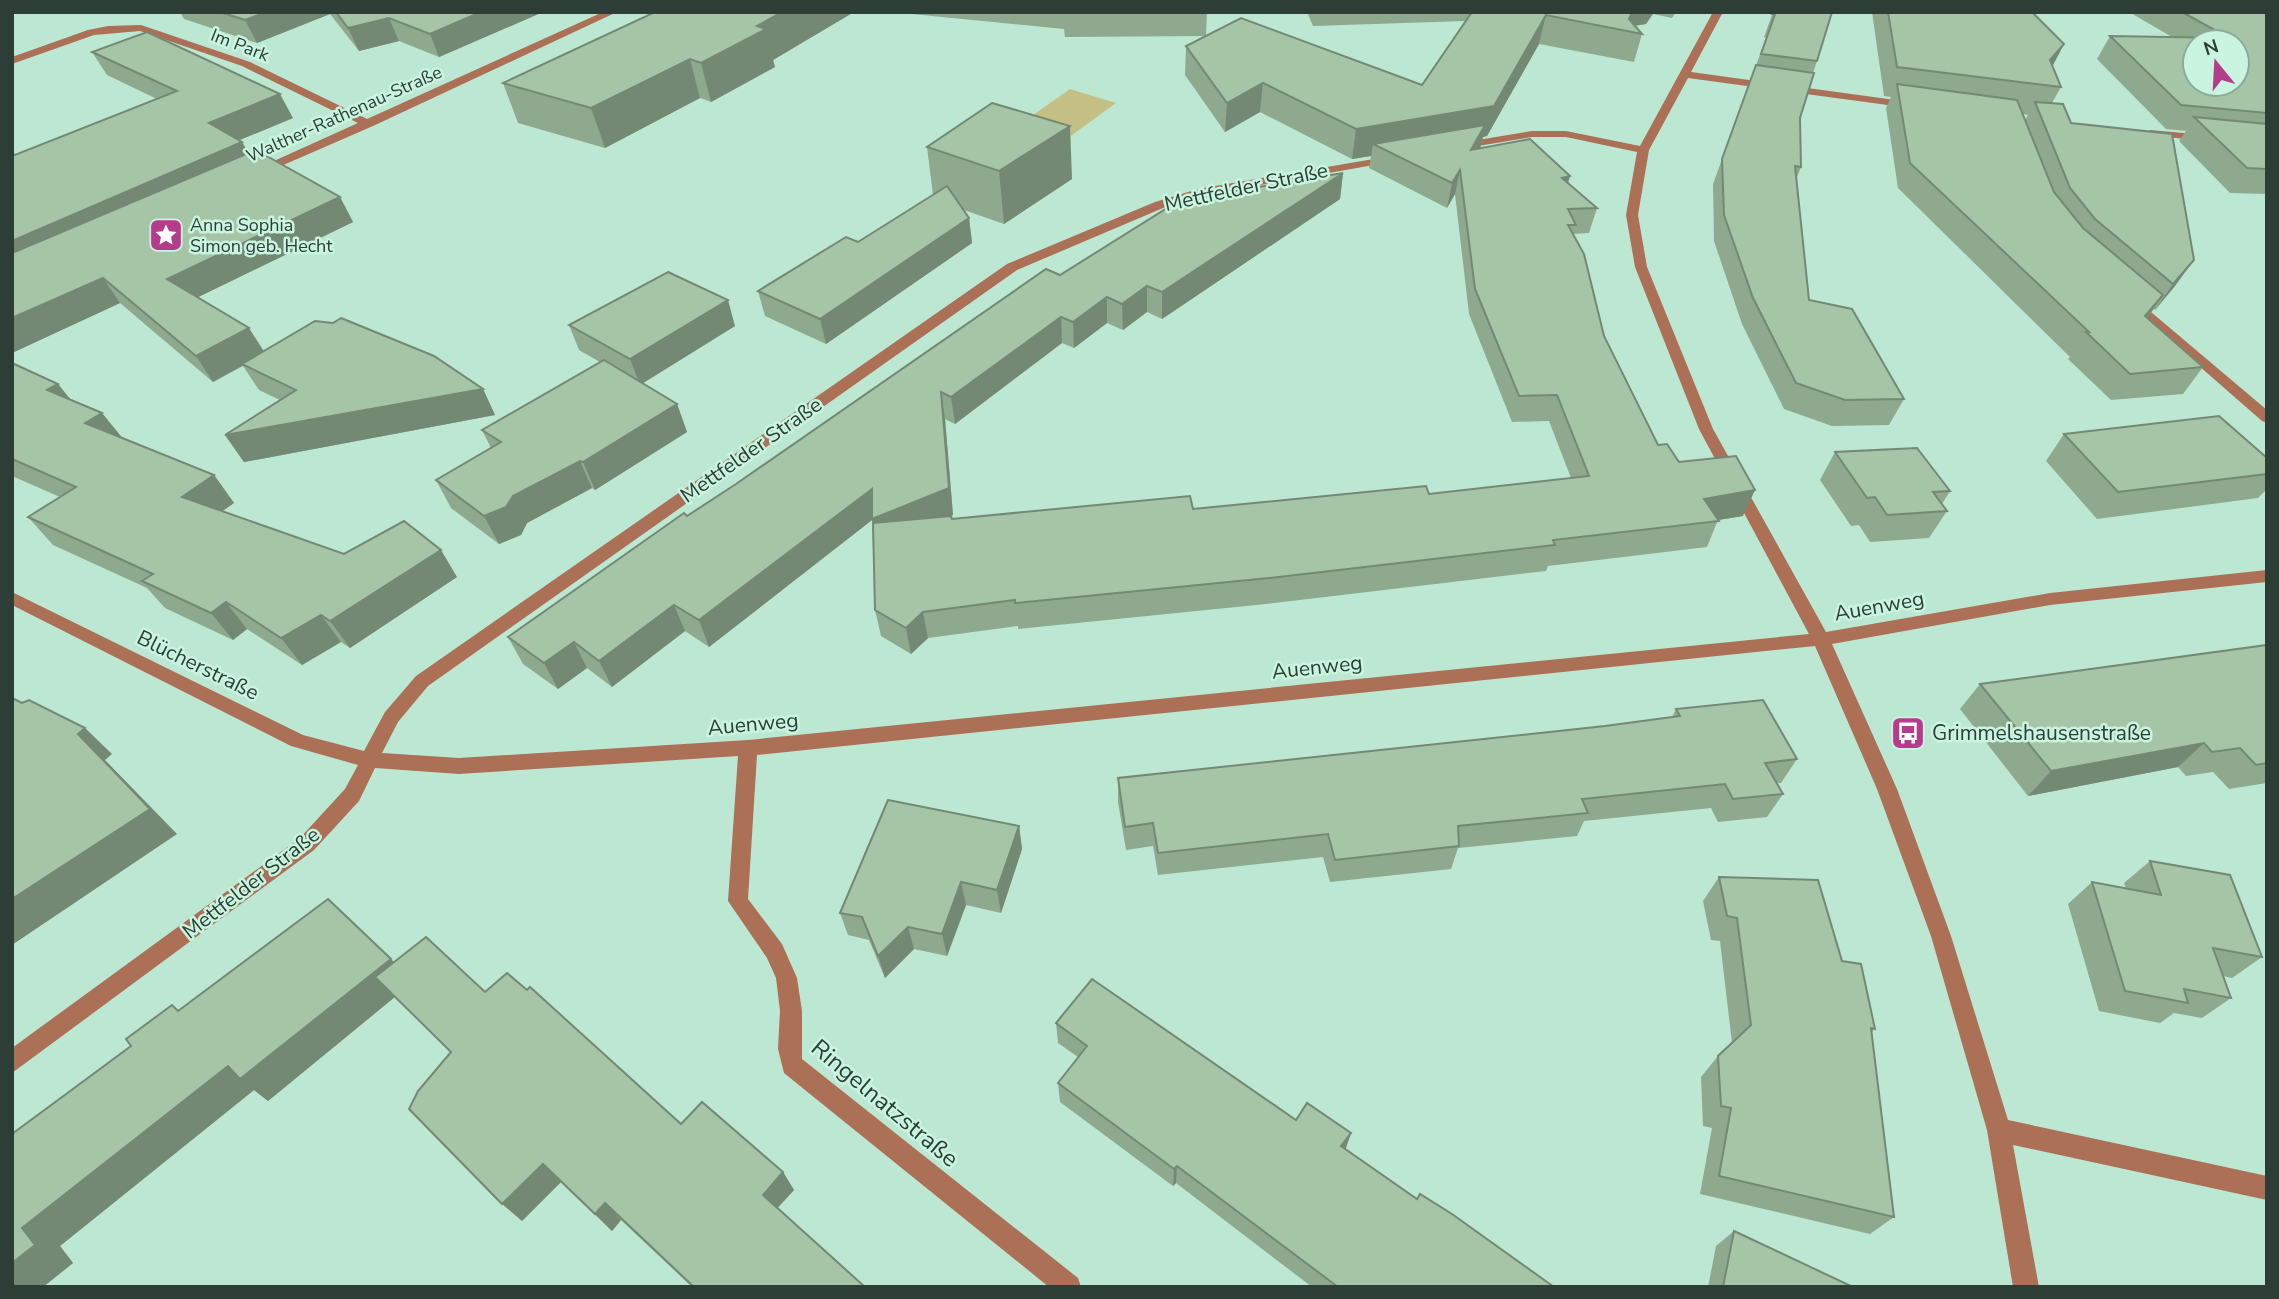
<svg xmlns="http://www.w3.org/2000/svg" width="2279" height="1299" font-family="'Nunito Sans',sans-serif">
	<rect width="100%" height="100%" fill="#bce7d3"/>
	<!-- green -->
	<polygon fill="#c4c085" points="1070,89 1116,103 1046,154 999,139"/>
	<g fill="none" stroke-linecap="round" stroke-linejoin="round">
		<!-- minor -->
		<g fill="#ab7055" fill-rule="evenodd">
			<polygon points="603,12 617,12 373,126 258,176 252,172 254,170 358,123 242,66 140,31 94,35 12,64 12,57 88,30 108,26 141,25 250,62 367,119"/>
			<polygon points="1713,12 1723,12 1691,72 1910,102 1915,105 1910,108 1688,78 1649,150 1638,215 1647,267 1713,429 1826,632 2050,593 2267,570 2267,582 2050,605 1832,644 1897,789 1951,936 2008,1120 2267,1176 2267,1200 2013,1145 2039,1287 2013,1287 1987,1130 1931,936 1877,789 1815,646 757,755 748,899 782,944 797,978 802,1011 802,1059 1078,1278 1081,1287 1049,1287 784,1073 778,1049 780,1011 776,978 767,958 728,901 738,756 459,774 375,768 359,801 314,850 12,1073 12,1048 300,838 345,789 358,765 291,746 12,605 12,592 303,735 364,751 385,712 416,676 1007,264 1155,202 1198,189 1391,156 1397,159 1391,162 1204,195 1163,208 1017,270 428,686 398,722 382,753 459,758 748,740 1809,634 1699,429 1635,267 1626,215 1637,152 1566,137 1532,137 1460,149 1454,146 1460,143 1532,131 1566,131 1640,146"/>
			<polygon points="2150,130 2206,135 2212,138 2206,141 2146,135 2144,133"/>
			<polygon points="2132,296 2267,410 2267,423 2262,421 2127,303 2125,300"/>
		</g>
	</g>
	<!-- wall -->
	<g fill="#8fa98f" fill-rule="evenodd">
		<polygon points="180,12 543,12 439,57 399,41 359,51 330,14 257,43 184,19"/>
		<polygon points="655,12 854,12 773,60 775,67 711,102 700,98 605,148 518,123 503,83"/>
		<polygon points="891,12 1207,12 1206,36 1422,85 1465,21 1313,26 1307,12 1676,12 1672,18 1653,14 1646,24 1635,26 1642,34 1634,62 1539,44 1487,136 1483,137 1480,148 1568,183 1597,208 1589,233 1573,234 1604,336 1658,445 1743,516 1718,520 1707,547 1548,566 1546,571 1266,604 1018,629 1018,626 928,638 911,654 881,636 875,610 872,520 709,647 685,631 612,687 587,668 558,689 523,664 508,637 687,516 1060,275 1343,173 1340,199 1162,319 1147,312 1123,330 1107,323 1074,348 1062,343 955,424 945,419 953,515 950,516 952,519 1193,509 1429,494 1571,478 1549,421 1512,422 1469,314 1455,194 1447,208 1369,168 1371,156 1352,159 1260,112 1225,132 1185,75 1186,46 1204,36 1065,37 1064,29"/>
		<polygon points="1773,12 1817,61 1813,73 1800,118 1801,167 1796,180 1809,300 1904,399 1889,425 1832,426 1784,409 1742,324 1714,241 1713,184 1766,38 1764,37"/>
		<path d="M1872 12H2032L2064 44 2052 66 2061 87 2052 103 2071 123 2175 286 2155 310 2154 309 2147 318 2203 367 2183 394 2111 400 2068 359 2070 357 1898 188 1886 108 1891 97 1884 96ZM2023 114 2028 115 2025 120Z"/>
		<polygon points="2129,12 2267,12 2267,194 2230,193 2179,141 2186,131 2166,129 2097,59 2110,36 2172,37"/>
		<polygon points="92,52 293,118 239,140 242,142 248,153 340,197 353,222 198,297 264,351 483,389 495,415 244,462 225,435 280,400 259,390 243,366 213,382 120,303 12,353 12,153 15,155 157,99 107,75"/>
		<polygon points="927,147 1072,179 1004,224 964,210 969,218 972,243 826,344 765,316 758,291 858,242 933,195"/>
		<polygon points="569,325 735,326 643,383 677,404 687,432 595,490 592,488 527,523 521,535 499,544 451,508 436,480 491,448 482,430 600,362 579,350"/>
		<polygon points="12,363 71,400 102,413 122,438 214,475 234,503 222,511 344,554 457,577 350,648 341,642 302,665 247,629 233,640 165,608 147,588 53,545 28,517 60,497 12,476"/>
		<polygon points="2064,434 2267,458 2267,489 2258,498 2097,519 2046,461"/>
		<polygon points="1835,452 1950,491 1942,504 1947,511 1929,538 1870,542 1859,525 1851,526 1820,480"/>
		<polygon points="2267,645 2267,783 2229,789 2213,772 2186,776 2178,767 2028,796 1960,709 1980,684"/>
		<polygon points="1676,709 1797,759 1781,783 1777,783 1783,794 1767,817 1718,822 1711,808 1584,821 1577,836 1458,848 1451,869 1330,882 1323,857 1158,875 1153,846 1126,850 1118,802 1118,778 1605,726 1672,717"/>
		<polygon points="1019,826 1022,849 1001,913 966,905 947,956 914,949 885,978 869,940 848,935 840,913"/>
		<polygon points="2150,861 2262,957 2232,978 2223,976 2231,998 2202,1018 2174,1013 2160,1023 2099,1011 2068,904 2092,882 2126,889 2124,883"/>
		<polygon points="1719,877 1842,961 1875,1029 1872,1032 1894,1217 1870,1234 1700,1194 1712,1128 1703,1126 1701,1077 1718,1056 1732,1043 1720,941 1711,940 1703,901"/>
		<polygon points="394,962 485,992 681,1124 783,1172 794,1190 777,1208 865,1287 692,1287 621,1220 612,1231 561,1182 522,1221 451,1052 395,997 268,1101 254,1090 60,1246 73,1263 43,1287 12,1287 179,1010"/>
		<polygon points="1056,1023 1296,1120 1351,1133 1345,1149 1417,1199 1554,1287 1312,1287 1176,1183 1173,1186 1060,1102 1058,1083 1078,1057 1058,1043"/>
		<polygon points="1734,1231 1853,1287 1708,1287 1716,1246"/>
	</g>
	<!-- shaded-wall -->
	<g fill="#748974">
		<polygon points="266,12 329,12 330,14 257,43 245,20"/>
		<polygon points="481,12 543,12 439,57 430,34"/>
		<polygon points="782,12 854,12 773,60 775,67 711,102 701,63 757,26"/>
		<polygon points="1632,12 1654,12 1646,24 1631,26 1629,19"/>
		<polygon points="1546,15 1539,44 1487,136 1483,137 1480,149 1471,150 1373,144 1371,156 1352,159 1356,129"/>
		<polygon points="389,18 399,41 359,51 348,28"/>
		<polygon points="2064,44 2049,73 2050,60"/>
		<polygon points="690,59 700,98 605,148 591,108"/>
		<polygon points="1263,83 1260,112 1225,132 1227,103"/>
		<polygon points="280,94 293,118 223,147 209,123"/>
		<polygon points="1070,126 1072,179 1004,224 999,171"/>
		<polygon points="242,142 256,166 12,274 12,241"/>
		<polygon points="1460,170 1455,194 1447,208 1452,183"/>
		<polygon points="1343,173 1340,199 1162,319 1162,292"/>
		<polygon points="1570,176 1563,201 1562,178"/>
		<polygon points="340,197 353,222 184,304 167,279"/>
		<polygon points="969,218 972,243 826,344 820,319"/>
		<polygon points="2194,260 2175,286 2155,310 2173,284"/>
		<polygon points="103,278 120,303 12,353 12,318"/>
		<polygon points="1147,286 1147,312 1123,330 1122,304"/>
		<polygon points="2163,295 2144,322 2145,316"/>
		<polygon points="1107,297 1107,323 1074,348 1073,322"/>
		<polygon points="728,300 735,326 640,385 630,359"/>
		<polygon points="1061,317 1062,343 955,424 951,397"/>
		<polygon points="249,328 265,353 213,382 196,356"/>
		<polygon points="58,384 80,411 47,390"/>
		<polygon points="483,389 495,415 244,462 225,435"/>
		<polygon points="941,392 945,419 953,515 878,546 872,520 709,647 699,620"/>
		<polygon points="677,404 687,432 595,490 583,462"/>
		<polygon points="102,413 124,440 85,423"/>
		<polygon points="580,461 592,488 527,523 521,535 499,544 484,516 513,496"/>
		<polygon points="214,475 234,503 203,525 182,497"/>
		<polygon points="1755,490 1743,516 1706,522 1704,499"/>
		<polygon points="441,550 457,577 350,648 330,621"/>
		<polygon points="226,602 247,629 233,640 211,613"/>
		<polygon points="674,605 685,631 612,687 599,661"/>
		<polygon points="923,612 928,638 911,654 906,628"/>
		<polygon points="321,615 341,642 302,665 281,638"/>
		<polygon points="574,642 587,668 558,689 544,663"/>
		<polygon points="85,728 112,754 105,760 177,834 12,945 12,899 78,734"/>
		<polygon points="2204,743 2178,767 2028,796 2051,771"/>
		<polygon points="1019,826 1022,849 1001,913 997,890"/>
		<polygon points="961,882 966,905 947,956 942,934"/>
		<polygon points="908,927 914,949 885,978 878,956"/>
		<polygon points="391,959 413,982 268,1101 254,1090 60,1246 73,1263 43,1287 12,1287 12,1263 22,1228 228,1066"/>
		<polygon points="1351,1133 1345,1151 1341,1146"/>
		<polygon points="543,1164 561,1182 522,1221 502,1204"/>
		<polygon points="1177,1166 1176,1183 1173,1186 1174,1169"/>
		<polygon points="783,1172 794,1190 774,1212 763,1195"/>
		<polygon points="605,1203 621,1220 612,1231 595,1214"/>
	</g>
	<!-- building -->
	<g fill="#a6c4a6" stroke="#748974" stroke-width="2" fill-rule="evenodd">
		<polygon points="220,12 266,12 245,20"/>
		<polygon points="336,12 481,12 430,34 389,18 348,28"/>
		<polygon points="655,12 782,12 757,26 766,29 701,63 690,59 591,108 503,83"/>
		<polygon points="1472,12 1632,12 1629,19 1642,34 1546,15 1494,106 1356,129 1263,83 1227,103 1186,46 1241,18 1422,85"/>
		<polygon points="1773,12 1832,12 1817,61 1761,54 1775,14 1772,14"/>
		<polygon points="1888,12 2032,12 2064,44 2050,60 2061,87 1897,67"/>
		<path d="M2182 12H2267V113L2181 105 2110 36 2229 38ZM2195 42H2237V84H2195Z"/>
		<polygon points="147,32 280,94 209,123 242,142 12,241 12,153 15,155 177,91 92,52"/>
		<polygon points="1756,65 1814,73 1800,118 1801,167 1795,166 1809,300 1852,309 1904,399 1845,400 1796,383 1753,298 1724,215 1722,159"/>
		<polygon points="1897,84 2017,100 2054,192 2083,228 2163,295 2145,316 2203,367 2130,374 2086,332 2089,332 1910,163"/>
		<polygon points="2035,102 2063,104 2071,123 2172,134 2194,260 2173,284 2095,219 2070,188"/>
		<polygon points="992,103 1070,126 999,171 927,147"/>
		<polygon points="2194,117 2267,124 2267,169 2247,168"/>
		<polygon points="1485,125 1471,150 1530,139 1570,176 1562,178 1597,208 1568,209 1576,225 1568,225 1584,254 1604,336 1658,445 1667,444 1679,462 1736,456 1755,490 1704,499 1719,521 1553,540 1555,545 1269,578 1015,603 1015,600 923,612 906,628 875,610 873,523 951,516 952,519 1190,496 1193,509 1426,486 1429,494 1589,476 1557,395 1519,396 1475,289 1460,170 1452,183 1373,144"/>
		<polygon points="256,150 340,197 167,279 249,328 196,356 103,278 12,318 12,253"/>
		<polygon points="1343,173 1162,292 1147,286 1122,304 1107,297 1073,322 1061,317 951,397 941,392 949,488 872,519 872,489 699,620 674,605 599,661 574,642 544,663 508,637 684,513 687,516 736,484 1046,269 1060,275 1180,200"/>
		<polygon points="947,186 969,218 820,319 758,291 846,237 858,242"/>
		<polygon points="668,272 728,300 630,359 569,325"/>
		<polygon points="341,318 434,356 483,389 225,435 296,390 242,364 315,321 333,323"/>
		<polygon points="604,360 677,404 583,462 580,461 513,496 506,507 484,516 436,480 501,442 482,430"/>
		<polygon points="12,363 58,384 47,390 102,413 85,423 214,475 182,497 344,554 404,521 441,550 330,621 321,615 281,638 226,602 211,613 142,581 153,574 28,517 76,487 12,459"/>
		<polygon points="2219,416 2267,458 2267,474 2118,492 2064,434"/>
		<polygon points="1917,448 1950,491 1933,492 1947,511 1887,515 1875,497 1867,498 1835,452"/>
		<polygon points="2267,645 2267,763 2256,765 2240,748 2212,752 2204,743 2051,771 1980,684"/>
		<polygon points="12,698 22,703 29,700 85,728 78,734 150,809 12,899"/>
		<polygon points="1763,700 1797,759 1765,763 1783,794 1733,799 1725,784 1582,799 1588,813 1458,826 1459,846 1335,860 1328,834 1158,853 1153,823 1125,827 1118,778 1605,726 1680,716 1676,709"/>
		<polygon points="888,800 1019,826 997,890 961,882 942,934 908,927 878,956 862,917 840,913"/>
		<polygon points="2150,861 2230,875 2262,957 2213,948 2231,998 2184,989 2188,1003 2125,991 2092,882 2161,895"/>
		<polygon points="1719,877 1818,880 1842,961 1861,964 1875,1029 1871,1028 1894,1217 1719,1176 1731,1108 1721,1106 1718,1056 1751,1025 1737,918 1727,916"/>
		<polygon points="328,899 391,959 240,1079 228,1066 22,1228 35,1245 12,1263 12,1134 131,1046 126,1039 172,1005 178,1011"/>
		<polygon points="426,937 485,992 507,973 527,990 530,987 681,1124 702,1102 783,1172 763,1195 865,1287 694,1287 605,1203 595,1214 543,1164 502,1204 409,1109 418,1091 451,1052 375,977"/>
		<polygon points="1092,979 1296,1120 1307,1103 1351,1133 1341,1146 1417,1199 1420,1194 1452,1214 1554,1287 1338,1287 1177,1166 1174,1169 1058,1083 1087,1046 1056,1023"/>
		<polygon points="1734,1231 1853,1287 1723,1287"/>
	</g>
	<!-- icons -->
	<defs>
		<g id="sight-square" transform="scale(1.75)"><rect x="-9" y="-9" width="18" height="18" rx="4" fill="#b73b8c" stroke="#c9f5e0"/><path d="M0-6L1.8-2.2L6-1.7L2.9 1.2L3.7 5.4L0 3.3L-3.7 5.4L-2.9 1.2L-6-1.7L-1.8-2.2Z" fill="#fff"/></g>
		<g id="bus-square" transform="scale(1.75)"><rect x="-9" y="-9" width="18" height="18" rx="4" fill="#b73b8c" stroke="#c9f5e0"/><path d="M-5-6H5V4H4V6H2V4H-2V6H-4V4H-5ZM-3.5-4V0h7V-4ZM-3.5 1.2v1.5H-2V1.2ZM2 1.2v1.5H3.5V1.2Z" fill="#fff"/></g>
	</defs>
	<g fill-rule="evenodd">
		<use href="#sight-square" x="166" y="235"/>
		<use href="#bus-square" x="1908" y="733"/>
	</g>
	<g text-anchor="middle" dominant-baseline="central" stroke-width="5" stroke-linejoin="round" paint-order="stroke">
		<!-- far-street labels -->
		<g font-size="18" fill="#2d3e36" stroke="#c9f5e0">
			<text transform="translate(240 45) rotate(21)">Im Park</text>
			<text transform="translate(344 114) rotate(-24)">Walther-Rathenau-Straße</text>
		</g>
		<!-- far-poi labels -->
		<g font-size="18" fill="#2d3e36" stroke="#c9f5e0" text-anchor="start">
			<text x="190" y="225">Anna Sophia<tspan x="190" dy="21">Simon geb. Hecht</tspan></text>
		</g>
		<!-- street labels -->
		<g font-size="21" fill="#2d3e36" stroke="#c9f5e0">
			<text transform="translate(1246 187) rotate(-12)">Mettfelder Straße</text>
			<text transform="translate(751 450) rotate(-35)">Mettfelder Straße</text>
			<text transform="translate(1879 606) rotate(-10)">Auenweg</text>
			<text transform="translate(198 665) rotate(26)">Blücherstraße</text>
			<text transform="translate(1317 667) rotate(-6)">Auenweg</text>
			<text transform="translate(753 724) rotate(-5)">Auenweg</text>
			<text transform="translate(251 883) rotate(-38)">Mettfelder Straße</text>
		</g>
		<!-- poi labels -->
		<g font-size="21" fill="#2d3e36" stroke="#c9f5e0" text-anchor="start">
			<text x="1932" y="733">Grimmelshausenstraße</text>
		</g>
		<!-- near-street labels -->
		<g font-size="24" fill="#2d3e36" stroke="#c9f5e0">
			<text transform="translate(885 1103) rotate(40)">Ringelnatzstraße</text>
		</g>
	</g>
	<!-- border -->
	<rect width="2279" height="1299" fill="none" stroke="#2d3e36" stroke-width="28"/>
	<!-- north arrow -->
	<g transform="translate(2216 63) rotate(342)"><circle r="33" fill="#c9f5e0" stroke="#8bac9c" stroke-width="2"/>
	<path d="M0-5L12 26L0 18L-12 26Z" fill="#b73b8c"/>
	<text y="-10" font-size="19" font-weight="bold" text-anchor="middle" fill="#2d3e36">N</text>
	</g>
</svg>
